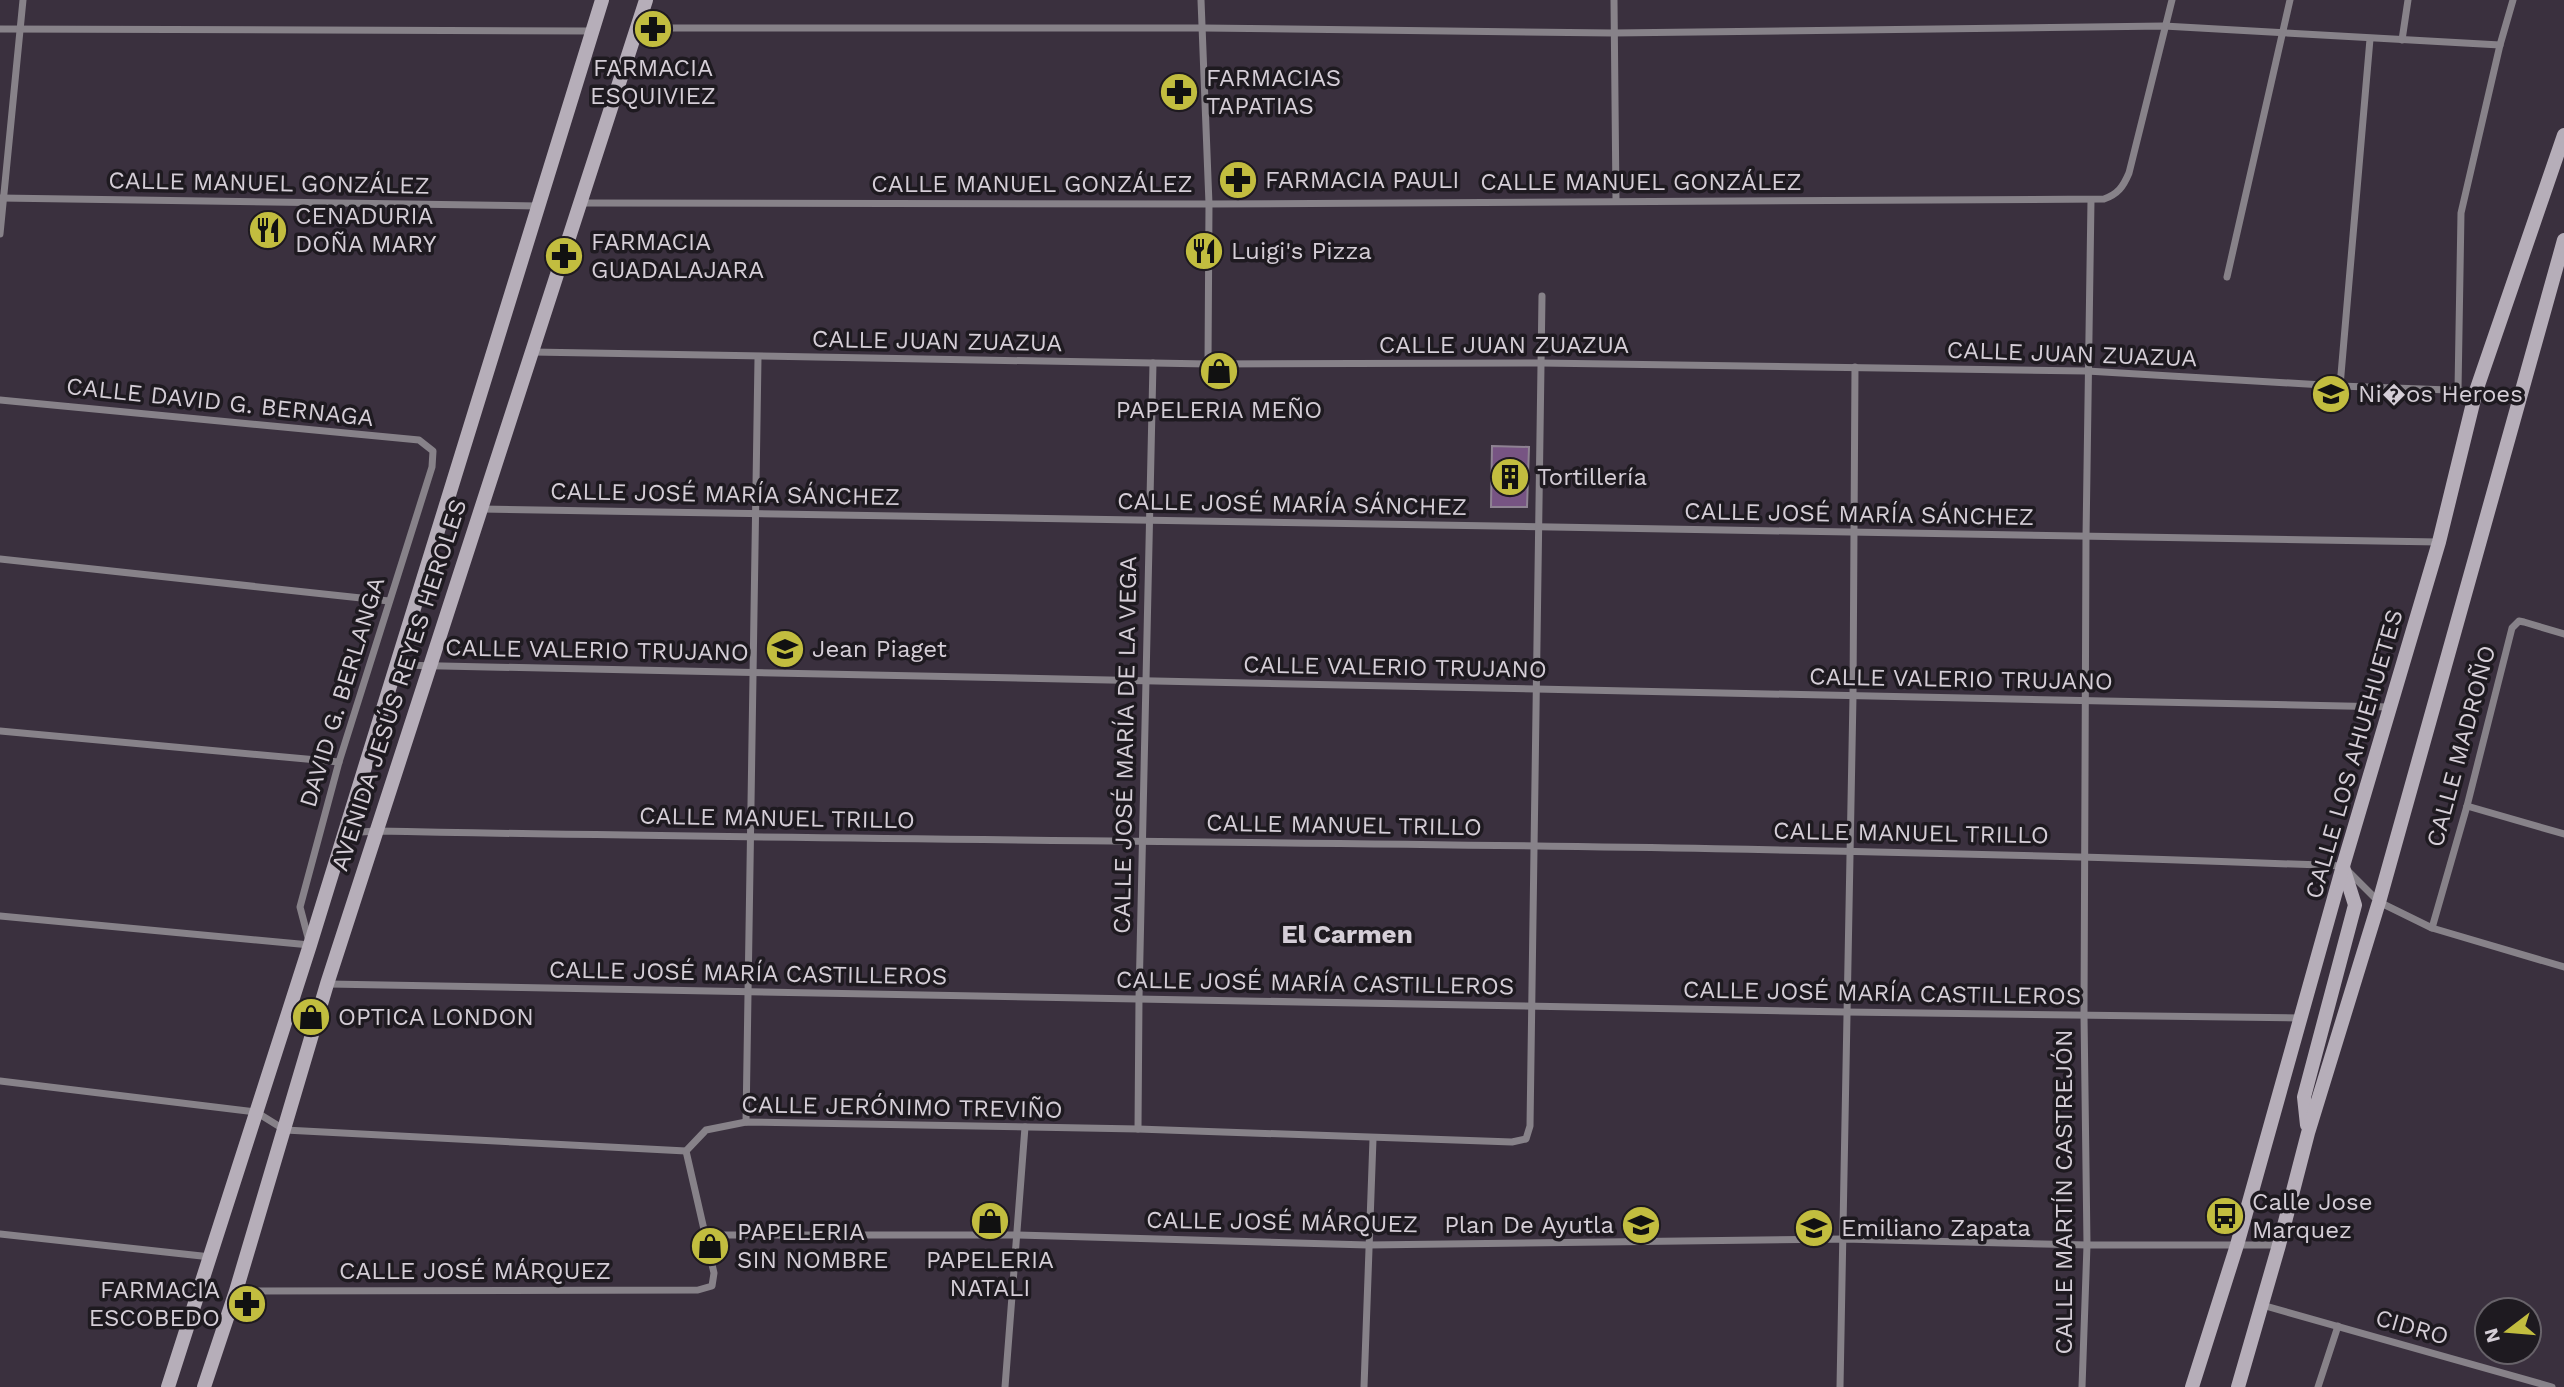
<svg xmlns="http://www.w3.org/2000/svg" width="2564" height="1387" font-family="'Work Sans',sans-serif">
	<rect width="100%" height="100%" fill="#3a303e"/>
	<!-- building -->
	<polygon fill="#775483" stroke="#8f8393" stroke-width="2" points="1492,446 1529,447 1527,507 1491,507"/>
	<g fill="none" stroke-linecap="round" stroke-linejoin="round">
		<!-- street -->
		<g stroke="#878289" stroke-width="7">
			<polyline points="1201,0 1209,204 1208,364"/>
			<polyline points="1614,0 1616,200"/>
			<polyline points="637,28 1204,28 1613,33 2164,26 2500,45"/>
			<polyline points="0,29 592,31"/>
			<polyline points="2402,40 2408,0"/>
			<polyline points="0,198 538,206"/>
			<path d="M580 203 1209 204 2104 199C2118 194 2123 187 2129 173L2172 0"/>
			<polyline points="0,234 23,0"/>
			<polyline points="2227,277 2290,0"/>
			<polyline points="532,352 1208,364 1541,363 2087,371 2340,386 2476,391"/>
			<polyline points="2340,386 2370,39"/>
			<polyline points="2458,390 2461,213 2500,45 2513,0"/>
			<polyline points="0,400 419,440 433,451 432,467 339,762 300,907 310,945 0,916"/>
			<polyline points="481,509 2439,542"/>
			<polyline points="0,559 389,601"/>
			<polyline points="397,665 2390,707"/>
			<polyline points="0,731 339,762"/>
			<polyline points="2467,806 2564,834"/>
			<path d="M346 833 376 831C1032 844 1688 840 2343 866L2379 902 2432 928 2564 967"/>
			<polyline points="2432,928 2467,806 2512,628 2519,621 2524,622 2564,634"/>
			<polyline points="328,984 1846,1012 2300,1018"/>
			<polyline points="0,1081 256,1112 285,1130 686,1151 706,1130 746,1122 1138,1129 1512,1142 1526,1139 1530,1126 1542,296"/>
			<polyline points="746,1122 758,358"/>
			<polyline points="1138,1129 1139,998 1153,363"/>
			<polyline points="0,1234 211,1257"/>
			<polyline points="704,1235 1018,1235 1368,1245 1844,1239 2087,1245 2279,1245"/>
			<polyline points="237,1291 698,1290 712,1286 714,1273 686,1151"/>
			<polyline points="2262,1305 2552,1387"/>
			<polyline points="1005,1387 1025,1127"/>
			<polyline points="1364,1387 1373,1139"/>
			<polyline points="1840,1387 1853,696 1855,367"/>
			<polyline points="2082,1387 2087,1245 2084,1015 2086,537 2091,200"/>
			<polyline points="2318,1387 2338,1326"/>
		</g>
		<!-- secondary -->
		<g stroke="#b6aeb9" stroke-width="14">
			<polyline points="2307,1125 2304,1097 2355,905 2343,867"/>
			<polyline points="168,1387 310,945 602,0"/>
			<polyline points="204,1387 236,1291 327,984 646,0"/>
			<polyline points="2192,1387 2237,1245 2343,866 2439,542 2476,391 2564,135"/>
			<polyline points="2238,1387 2279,1245 2308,1133 2379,902 2564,240"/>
		</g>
	</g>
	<!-- icons -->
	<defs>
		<g id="pharmacy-disc" transform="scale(2.0125)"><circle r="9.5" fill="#c2bd3f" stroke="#1e1a20"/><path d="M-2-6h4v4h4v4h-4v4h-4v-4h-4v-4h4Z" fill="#111"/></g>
		<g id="restaurant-disc" transform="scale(2.0125)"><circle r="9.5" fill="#c2bd3f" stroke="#1e1a20"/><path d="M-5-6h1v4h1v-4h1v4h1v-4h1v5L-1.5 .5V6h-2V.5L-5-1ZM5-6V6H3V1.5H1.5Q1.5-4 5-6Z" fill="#111"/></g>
		<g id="shop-disc" transform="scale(2.0125)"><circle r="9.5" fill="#c2bd3f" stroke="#1e1a20"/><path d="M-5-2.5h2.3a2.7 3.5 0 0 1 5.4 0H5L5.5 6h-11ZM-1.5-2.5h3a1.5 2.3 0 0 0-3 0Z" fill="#111"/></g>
		<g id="school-disc" transform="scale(2.0125)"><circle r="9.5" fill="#c2bd3f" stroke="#1e1a20"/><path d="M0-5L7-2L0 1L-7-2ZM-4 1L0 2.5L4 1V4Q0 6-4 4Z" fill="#111"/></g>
		<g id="building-disc" transform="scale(2.0125)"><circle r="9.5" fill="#c2bd3f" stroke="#1e1a20"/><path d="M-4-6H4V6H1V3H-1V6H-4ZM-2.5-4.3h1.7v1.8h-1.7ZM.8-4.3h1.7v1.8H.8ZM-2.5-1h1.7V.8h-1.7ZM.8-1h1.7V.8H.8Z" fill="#111"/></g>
		<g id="bus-disc" transform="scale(2.0125)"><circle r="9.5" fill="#c2bd3f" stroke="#1e1a20"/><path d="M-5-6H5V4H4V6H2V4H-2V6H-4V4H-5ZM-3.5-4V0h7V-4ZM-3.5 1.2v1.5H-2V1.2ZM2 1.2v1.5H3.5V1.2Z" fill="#111"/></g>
	</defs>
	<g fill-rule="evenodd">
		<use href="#pharmacy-disc" x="653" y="29"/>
		<use href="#pharmacy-disc" x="1179" y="92"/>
		<use href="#pharmacy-disc" x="1238" y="180"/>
		<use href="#restaurant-disc" x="268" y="230"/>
		<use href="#restaurant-disc" x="1204" y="251"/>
		<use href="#pharmacy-disc" x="564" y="256"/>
		<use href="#shop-disc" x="1219" y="371"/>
		<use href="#school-disc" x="2331" y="394"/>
		<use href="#building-disc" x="1510" y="477"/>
		<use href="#school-disc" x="785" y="649"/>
		<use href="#shop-disc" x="311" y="1017"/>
		<use href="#bus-disc" x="2225" y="1216"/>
		<use href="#shop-disc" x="990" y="1221"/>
		<use href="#school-disc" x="1641" y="1225"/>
		<use href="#school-disc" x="1814" y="1228"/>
		<use href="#shop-disc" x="710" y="1246"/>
		<use href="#pharmacy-disc" x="247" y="1304"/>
	</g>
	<g text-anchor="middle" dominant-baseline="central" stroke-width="7" stroke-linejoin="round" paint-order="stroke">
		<!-- poi labels -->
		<g font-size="24" fill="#d5ced7" stroke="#1e1a20" text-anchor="start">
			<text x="653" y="68" text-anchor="middle">FARMACIA<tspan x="653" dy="28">ESQUIVIEZ</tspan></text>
			<text x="1206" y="78">FARMACIAS<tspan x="1206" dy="28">TAPATIAS</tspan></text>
			<text x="1265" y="180">FARMACIA PAULI</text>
			<text x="295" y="216">CENADURIA<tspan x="295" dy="28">DOÑA MARY</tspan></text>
			<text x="591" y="242">FARMACIA<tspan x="591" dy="28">GUADALAJARA</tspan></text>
			<text x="1231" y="251">Luigi's Pizza</text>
			<text x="2358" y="394">Ni�os Heroes</text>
			<text x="1219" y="410" text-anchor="middle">PAPELERIA MEÑO</text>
			<text x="1537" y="477">Tortillería</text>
			<text x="812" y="649">Jean Piaget</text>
			<text x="338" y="1017">OPTICA LONDON</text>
			<text x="2252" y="1202">Calle Jose<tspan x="2252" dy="28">Marquez</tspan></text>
			<text x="1614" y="1225" text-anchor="end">Plan De Ayutla</text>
			<text x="1841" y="1228">Emiliano Zapata</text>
			<text x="737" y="1232">PAPELERIA<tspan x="737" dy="28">SIN NOMBRE</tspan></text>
			<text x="990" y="1260" text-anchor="middle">PAPELERIA<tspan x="990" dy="28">NATALI</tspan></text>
			<text x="220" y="1290" text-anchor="end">FARMACIA<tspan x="220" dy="28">ESCOBEDO</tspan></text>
		</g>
		<!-- street labels -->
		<g font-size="24" fill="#d5ced7" stroke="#1e1a20">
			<text x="1641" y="182">CALLE MANUEL GONZÁLEZ</text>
			<text transform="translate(269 183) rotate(1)">CALLE MANUEL GONZÁLEZ</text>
			<text x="1032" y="184">CALLE MANUEL GONZÁLEZ</text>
			<text transform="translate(937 341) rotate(1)">CALLE JUAN ZUAZUA</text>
			<text x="1504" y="345">CALLE JUAN ZUAZUA</text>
			<text transform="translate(2072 354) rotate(2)">CALLE JUAN ZUAZUA</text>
			<text transform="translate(220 402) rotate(6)">CALLE DAVID G. BERNAGA</text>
			<text transform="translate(725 494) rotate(1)">CALLE JOSÉ MARÍA SÁNCHEZ</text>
			<text transform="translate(1292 504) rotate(1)">CALLE JOSÉ MARÍA SÁNCHEZ</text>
			<text transform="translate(1859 514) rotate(1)">CALLE JOSÉ MARÍA SÁNCHEZ</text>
			<text transform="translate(597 650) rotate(1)">CALLE VALERIO TRUJANO</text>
			<text transform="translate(1395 667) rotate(1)">CALLE VALERIO TRUJANO</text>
			<text transform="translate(1961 679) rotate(1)">CALLE VALERIO TRUJANO</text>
			<text transform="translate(399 685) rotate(-72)">AVENIDA JESÚS REYES HEROLES</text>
			<text transform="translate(342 692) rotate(-73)">DAVID G. BERLANGA</text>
			<text transform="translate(1125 745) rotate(-89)">CALLE JOSÉ MARÍA DE LA VEGA</text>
			<text transform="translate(2461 746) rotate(-75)">CALLE MADROÑO</text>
			<text transform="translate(2354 754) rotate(-74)">CALLE LOS AHUEHUETES</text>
			<text transform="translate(777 818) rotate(1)">CALLE MANUEL TRILLO</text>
			<text transform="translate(1344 825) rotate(1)">CALLE MANUEL TRILLO</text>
			<text transform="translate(1911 833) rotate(1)">CALLE MANUEL TRILLO</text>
			<text transform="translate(748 973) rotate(1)">CALLE JOSÉ MARÍA CASTILLEROS</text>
			<text transform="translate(1315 983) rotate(1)">CALLE JOSÉ MARÍA CASTILLEROS</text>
			<text transform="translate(1882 993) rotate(1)">CALLE JOSÉ MARÍA CASTILLEROS</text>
			<text transform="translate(902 1107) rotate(1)">CALLE JERÓNIMO TREVIÑO</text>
			<text transform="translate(2064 1192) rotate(-90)">CALLE MARTÍN CASTREJÓN</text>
			<text transform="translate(1282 1222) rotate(1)">CALLE JOSÉ MÁRQUEZ</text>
			<text x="475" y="1271">CALLE JOSÉ MÁRQUEZ</text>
			<text transform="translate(2412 1327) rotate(16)">CIDRO</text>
		</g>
		<!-- neighbourhood labels -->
		<g font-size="26" font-weight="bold" fill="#d5ced7" stroke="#1e1a20">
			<text x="1347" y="934">El Carmen</text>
		</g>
	</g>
	<!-- north arrow -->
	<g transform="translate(2508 1331) rotate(254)"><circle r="33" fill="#1e1a20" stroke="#676269" stroke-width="2"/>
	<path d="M0-5L12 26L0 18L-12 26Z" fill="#c2bd3f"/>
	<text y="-10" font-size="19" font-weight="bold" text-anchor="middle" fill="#d5ced7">N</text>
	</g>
</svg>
